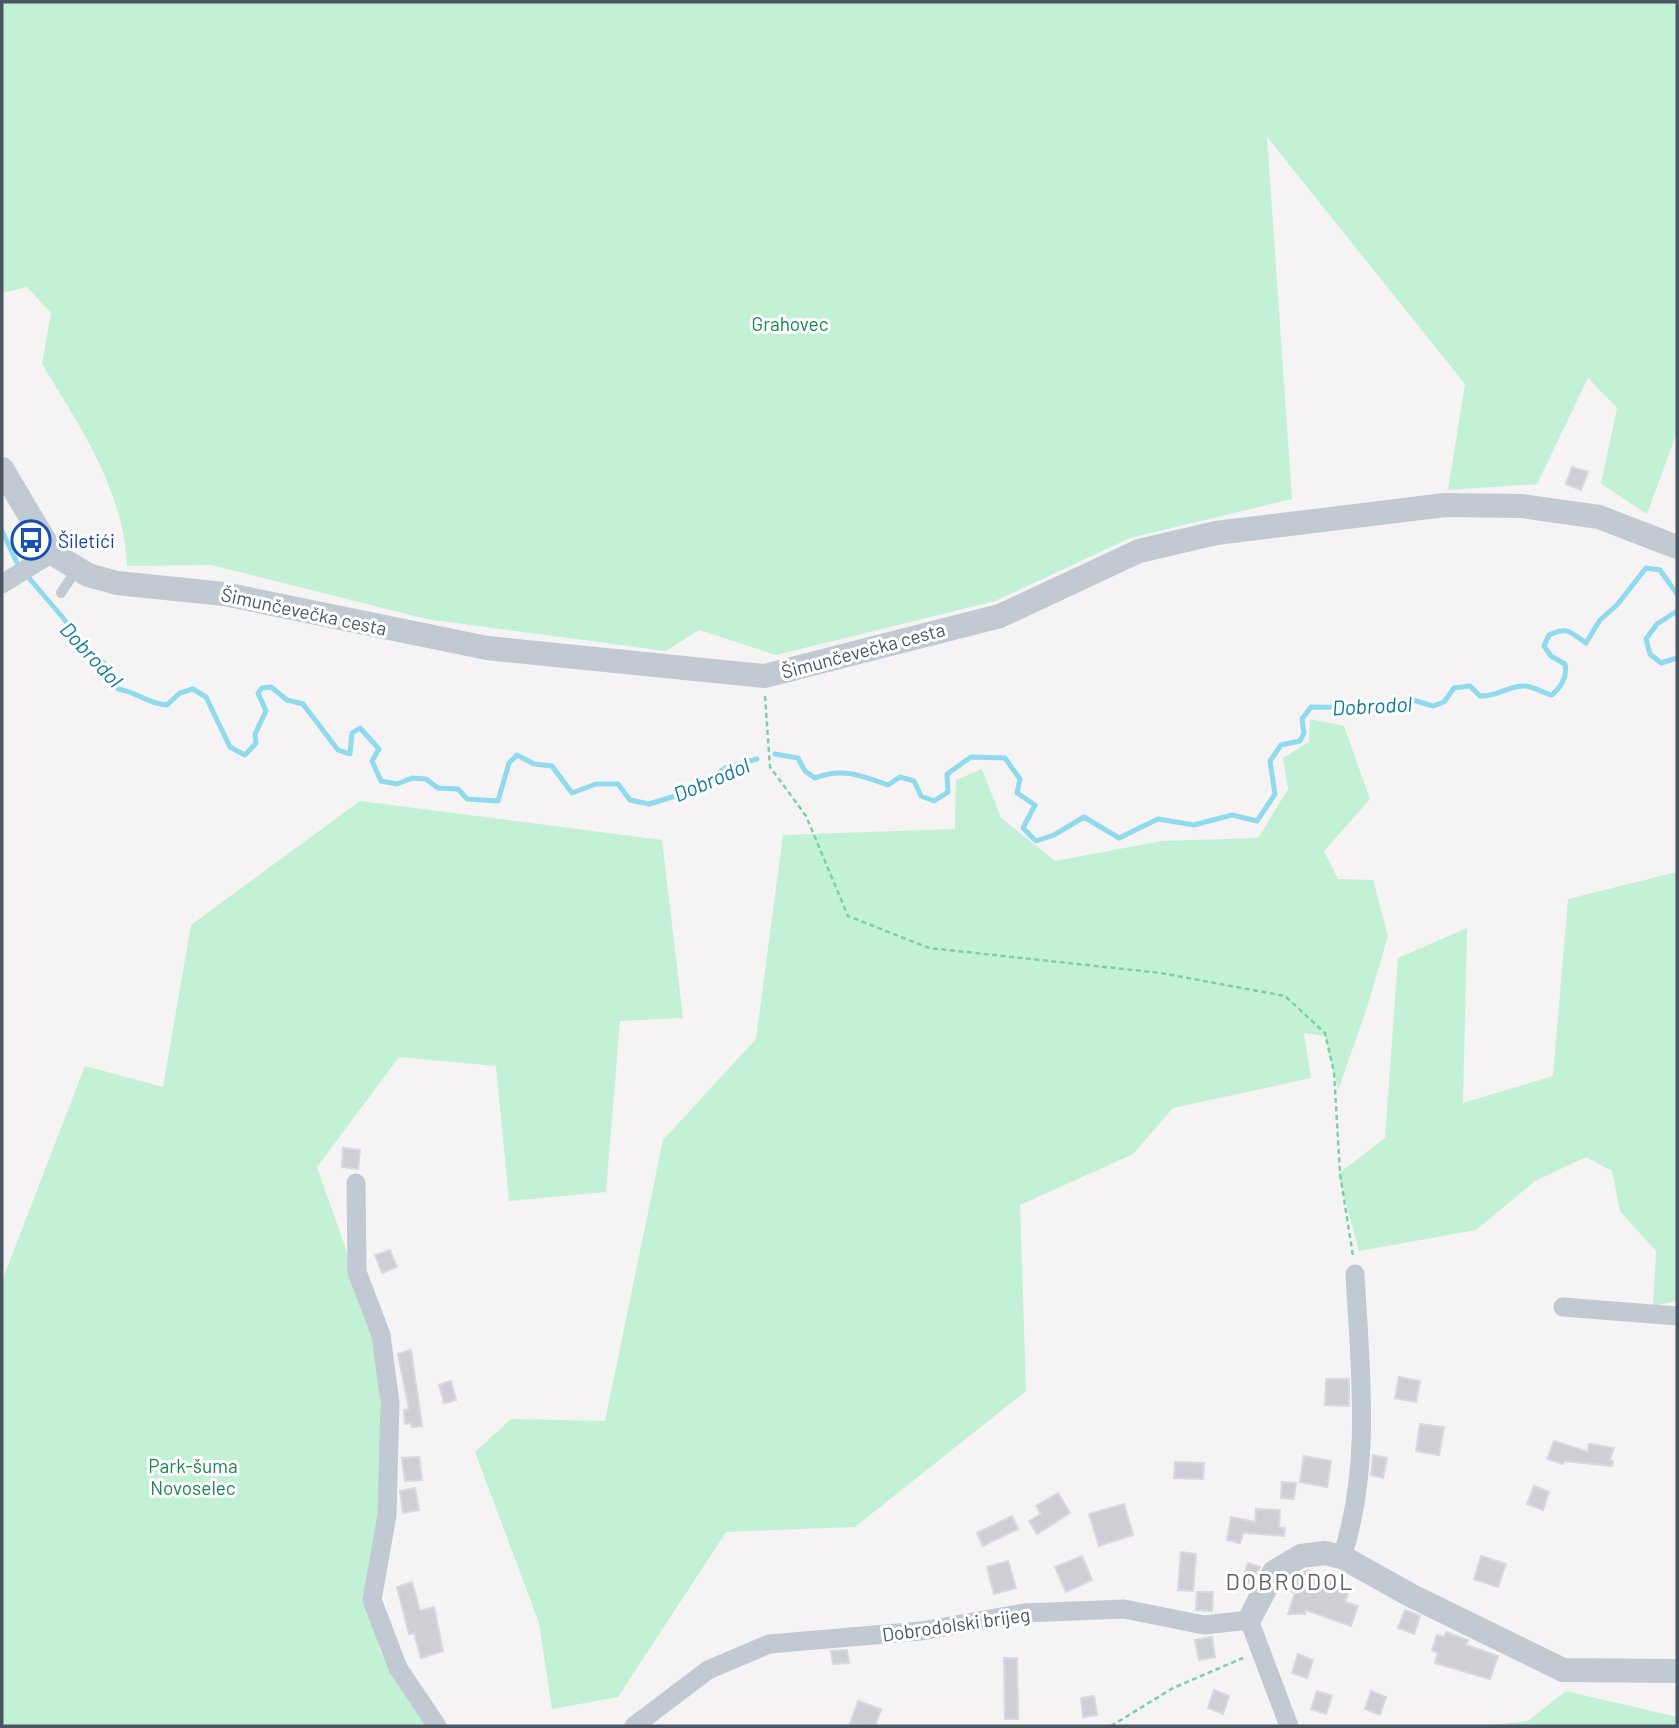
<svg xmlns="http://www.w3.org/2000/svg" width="1679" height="1728" font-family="Barlow,sans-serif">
	<rect width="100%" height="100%" fill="#f5f3f3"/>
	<!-- green -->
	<g fill="#c3f1d5">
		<path d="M2 2H1677V432L1647 514 1601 484 1617 408 1588 378 1537 484 1448 490 1465 384 1267 137 1292 499 1130 538 995 601 776 655 699 630 666 651 426 619 212 565 127 566C124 490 80 427 42 364L51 313 27 287 2 293Z"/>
		<polygon points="1310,719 1344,726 1370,799 1324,851 1338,879 1373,880 1388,936 1366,1011 1338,1090 1325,1036 1304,1033 1311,1078 1173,1108 1133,1154 1020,1205 1026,1391 855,1527 726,1532 618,1697 552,1709 539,1623 475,1452 511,1419 605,1421 663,1140 756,1039 783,835 955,829 956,780 982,769 1001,818 1055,861 1162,841 1258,838 1288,789 1283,758 1309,742"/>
		<polygon points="360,801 662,840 683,1018 620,1021 606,1192 509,1201 496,1066 399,1057 317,1167 376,1335 385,1490 366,1586 380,1651 435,1726 2,1726 2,1281 85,1066 163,1087 191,925"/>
		<polygon points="1677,872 1677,1301 1653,1306 1656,1251 1620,1211 1612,1171 1586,1157 1535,1181 1476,1230 1359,1251 1338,1174 1385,1138 1398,958 1467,928 1463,1103 1553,1076 1568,899"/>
		<polygon points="1566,1691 1677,1717 1677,1726 1484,1726 1528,1721"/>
	</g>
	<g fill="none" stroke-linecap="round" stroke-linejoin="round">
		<!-- stream -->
		<g stroke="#90daee" stroke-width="5">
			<path d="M2 531 18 565 64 619 84 651 104 663 118 689C137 692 148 704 167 705L180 693 193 689 206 697 230 747 245 755 256 743 255 734 266 711 258 693 262 688 271 687 287 700 303 704 338 750 350 754 352 733 360 728 379 749 372 761 381 781 397 784 412 778 426 779 438 788 458 789 467 799 498 801 509 763 517 755 534 764 552 766 572 793 596 784H618L630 800 649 804 695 790 725 768 757 759"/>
			<polyline points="1677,611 1657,624 1646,639 1650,654 1661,663 1677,658"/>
			<path d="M775 754 798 758 805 771 815 778C842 767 862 776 888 785L900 777 914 781 921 796 934 801 948 792 947 774 971 757 1005 758 1020 779 1017 793 1035 805 1023 828 1036 841 1054 835 1084 817 1119 838 1158 819 1194 825 1232 815 1257 821 1275 794 1270 761 1281 745 1300 741 1304 733 1302 719 1311 707 1391 708 1413 700 1433 706 1444 702 1454 688 1470 686 1480 696C1497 697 1507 686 1524 686 1533 686 1543 693 1552 695 1561 687 1568 677 1565 664L1551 656 1544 646 1549 635C1568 626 1570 632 1586 643L1600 620 1617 605 1646 568 1660 570 1677 594"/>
		</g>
	</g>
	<!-- building -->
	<g fill="#cdcfd5" stroke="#d7d9de" stroke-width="2">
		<polygon points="1572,467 1588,472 1581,490 1566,484"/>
		<polygon points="343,1148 360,1150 358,1169 342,1167"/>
		<polygon points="390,1250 397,1267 382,1273 375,1255"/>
		<polygon points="411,1350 422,1426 412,1427 411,1423 405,1424 404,1410 409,1409 398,1354"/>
		<polygon points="1399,1377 1420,1381 1416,1402 1395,1398"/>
		<polygon points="1326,1379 1349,1379 1349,1406 1325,1405"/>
		<polygon points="451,1381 456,1400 444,1403 439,1385"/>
		<polygon points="1420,1424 1444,1427 1439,1455 1416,1451"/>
		<polygon points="1554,1441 1588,1452 1589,1444 1614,1448 1610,1460 1613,1461 1612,1466 1564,1461 1563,1464 1547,1459"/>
		<polygon points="1373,1455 1387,1458 1383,1478 1371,1475"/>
		<polygon points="1304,1456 1331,1461 1327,1487 1300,1482"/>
		<polygon points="419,1457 422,1480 405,1481 402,1458"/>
		<polygon points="1175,1462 1204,1463 1203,1479 1174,1478"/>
		<polygon points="1282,1482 1296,1483 1294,1499 1281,1498"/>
		<polygon points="1534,1486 1549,1492 1543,1510 1527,1504"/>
		<polygon points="415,1488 419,1510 403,1513 400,1491"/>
		<polygon points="1058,1493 1070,1513 1037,1534 1029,1521 1041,1514 1036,1506"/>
		<polygon points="1124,1504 1133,1535 1099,1546 1089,1514"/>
		<polygon points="1256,1509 1280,1510 1279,1527 1285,1528 1284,1536 1243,1533 1240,1543 1227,1540 1231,1517 1255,1522"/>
		<polygon points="1012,1516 1018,1529 983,1546 977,1533"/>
		<polygon points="1181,1552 1196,1554 1193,1591 1178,1590"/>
		<polygon points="1082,1556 1092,1580 1066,1592 1055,1567"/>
		<polygon points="1481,1556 1506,1564 1498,1587 1474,1579"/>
		<polygon points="1008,1561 1016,1588 994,1594 987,1567"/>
		<polygon points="1248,1563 1260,1567 1251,1584 1242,1581"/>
		<polygon points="1308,1570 1349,1590 1345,1602 1358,1606 1351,1626 1306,1610 1305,1614 1288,1614 1295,1593 1288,1590 1293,1578"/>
		<polygon points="412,1582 420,1611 434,1607 443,1651 421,1658 414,1633 409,1634 397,1587"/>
		<polygon points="1197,1592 1213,1592 1212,1611 1196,1610"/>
		<polygon points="1405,1610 1420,1616 1414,1634 1398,1628"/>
		<polygon points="1446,1632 1468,1640 1466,1645 1498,1656 1490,1679 1435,1663 1438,1653 1432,1650 1437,1635 1444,1637"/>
		<polygon points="1212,1637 1215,1657 1199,1660 1195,1640"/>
		<polygon points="847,1650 849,1663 833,1664 831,1651"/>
		<polygon points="1298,1654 1313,1660 1307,1678 1292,1673"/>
		<polygon points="1004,1658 1017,1658 1018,1719 1005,1719"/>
		<polygon points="1214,1690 1229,1696 1223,1714 1208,1708"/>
		<polygon points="1317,1691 1332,1696 1326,1714 1311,1709"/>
		<polygon points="1371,1691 1386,1697 1380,1715 1365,1709"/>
		<polygon points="1094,1696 1097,1715 1083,1717 1081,1698"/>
		<polygon points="858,1701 881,1709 875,1726 850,1724"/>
	</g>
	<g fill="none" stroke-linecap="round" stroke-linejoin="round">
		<!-- path -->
		<g stroke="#7ad0a6" stroke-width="2.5" stroke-dasharray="5 3.5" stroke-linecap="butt">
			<polyline points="765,696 770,767 806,816 848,916 929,948 1161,973 1285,996 1325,1033 1334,1072 1340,1173 1353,1256"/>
			<polyline points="1111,1726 1173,1688 1243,1658"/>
		</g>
		<!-- service -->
		<polyline stroke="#c1cad2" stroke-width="10" points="61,593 76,570"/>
		<!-- minor -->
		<g stroke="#c1cad2" stroke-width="19">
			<polyline points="2,584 52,553"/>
			<polyline points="356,1183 357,1272 381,1335 390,1403 387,1515 372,1600 398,1668 437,1726"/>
			<polyline points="1563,1307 1677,1316"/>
			<path d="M1342 1557C1372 1466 1360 1368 1355 1274"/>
			<polyline points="634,1726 708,1670 769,1644 921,1631 1024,1613 1124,1609 1204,1625 1249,1620 1289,1726"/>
		</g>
		<!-- tertiary -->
		<g stroke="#c1cad2" stroke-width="24">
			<polyline points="2,469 52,553 88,575 117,583 224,594 487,648 764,676 1000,616 1139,551 1216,533 1445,505 1522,506 1599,517 1677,547"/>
			<polyline points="1249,1620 1274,1572 1301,1556 1325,1553 1342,1557 1412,1596 1563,1670 1677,1671"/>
		</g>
	</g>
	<!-- icons -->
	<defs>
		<g id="bus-ring" transform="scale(2.0125)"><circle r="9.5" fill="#fff" stroke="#1a4fb4" stroke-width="1.5"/><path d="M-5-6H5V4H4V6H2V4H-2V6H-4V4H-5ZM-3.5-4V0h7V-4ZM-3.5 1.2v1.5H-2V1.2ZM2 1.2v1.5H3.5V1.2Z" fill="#1a4fb4"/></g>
	</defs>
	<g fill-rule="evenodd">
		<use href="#bus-ring" x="31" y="540"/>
	</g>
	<g text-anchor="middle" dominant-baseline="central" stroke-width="6" stroke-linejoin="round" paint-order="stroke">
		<!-- park labels -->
		<g font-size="19" fill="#17864f" stroke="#fff">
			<text x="790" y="323">Grahovec</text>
			<text x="193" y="1465">Park-šuma<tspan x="193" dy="22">Novoselec</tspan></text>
		</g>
		<!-- transit labels -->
		<g font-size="19" fill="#164399" stroke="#fff" text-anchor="start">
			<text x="58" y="540">Šiletići</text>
		</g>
		<!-- street labels -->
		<g font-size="19" fill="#4a5661" stroke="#fff">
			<text transform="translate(304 611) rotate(12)">Šimunčevečka cesta</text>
			<text transform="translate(863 650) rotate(-15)">Šimunčevečka cesta</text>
			<text transform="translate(956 1624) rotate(-8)">Dobrodolski brijeg</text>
		</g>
		<!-- water labels -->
		<g font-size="21" font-style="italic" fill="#0c7c9b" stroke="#fff">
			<text transform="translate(92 654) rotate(47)">Dobrodol</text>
			<text transform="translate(1372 705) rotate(-3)">Dobrodol</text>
			<text transform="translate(711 779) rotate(-23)">Dobrodol</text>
		</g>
		<!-- quarter labels -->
		<g font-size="23" letter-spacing="2" fill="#5f6368" stroke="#fff">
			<text x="1290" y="1581">DOBRODOL</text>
		</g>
	</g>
	<!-- border -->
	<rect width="1679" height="1728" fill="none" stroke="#4a5661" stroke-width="7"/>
</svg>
